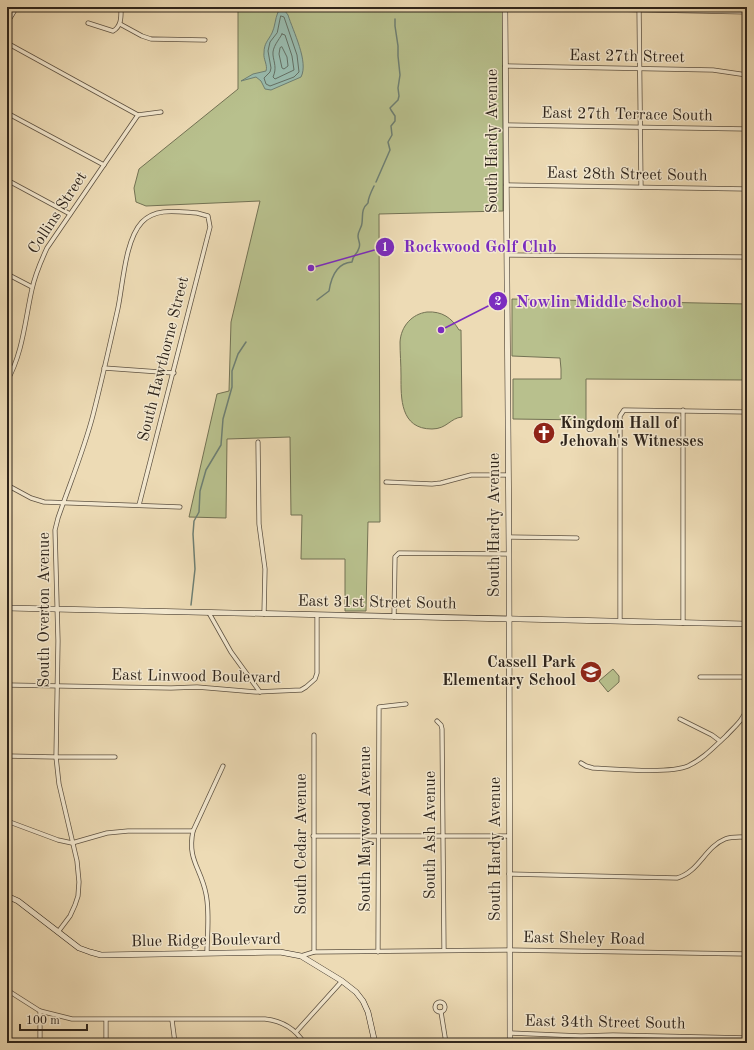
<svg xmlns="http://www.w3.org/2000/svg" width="754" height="1050" font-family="'Old Standard TT',serif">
	<rect width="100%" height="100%" fill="#eddbb5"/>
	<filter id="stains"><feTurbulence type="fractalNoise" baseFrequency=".005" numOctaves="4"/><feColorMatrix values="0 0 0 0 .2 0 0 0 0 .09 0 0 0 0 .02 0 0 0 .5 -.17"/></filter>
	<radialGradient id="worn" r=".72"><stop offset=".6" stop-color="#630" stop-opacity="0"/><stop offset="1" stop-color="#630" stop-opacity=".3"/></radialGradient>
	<!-- green -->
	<g fill="#b8c08d" stroke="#737254">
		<polygon points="238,7 503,7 503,211 379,214 380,522 368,522 366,611 345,611 345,559 301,559 302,515 291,515 290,437 227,439 226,518 189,517 217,394 229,391 231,322 260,201 146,206 136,202 134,188 139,169 238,89"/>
		<polygon points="512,299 747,304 747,378 746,380 586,379 586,420 513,419 513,379 561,379 561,369 560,358 512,356"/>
		<path d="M427 312C442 311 452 318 459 330H461L462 417C450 418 447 429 432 429 400 429 401 398 401 376 401 364 400 353 400 342 401 326 412 314 427 312Z"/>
		<polygon points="613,669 619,676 619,682 608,692 599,681"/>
	</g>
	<!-- water -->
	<path fill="#99bbae" stroke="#6e7f73" d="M280 11H285L288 15C293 31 309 62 301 77L271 90 265 89 261 81 256 77 241 81 253 74 266 71C268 65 263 59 264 53 264 43 268 41 272 33 275 27 275 19 278 12Z"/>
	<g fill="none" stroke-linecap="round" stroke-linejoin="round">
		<!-- shore -->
		<g stroke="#647064" stroke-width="1">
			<polygon points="281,16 284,17 297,55 299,72 294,77 270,86 266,84 264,78 270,72 271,68 268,51 270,42 277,33"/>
			<path d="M282 34 285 35 292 56 294 70 275 79 273 77C277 68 274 63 273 55 272 47 279 40 282 34Z"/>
			<polygon points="282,47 287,57 288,66 284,69 282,68 279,54 280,48"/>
		</g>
		<!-- stream -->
		<g stroke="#6e7f73" stroke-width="1.5">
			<polyline points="376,182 390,150 388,142 392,135 391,126 395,121 395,116 391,110 390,108 398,100 399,96 398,88 400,75 398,56 398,46 395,26 395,19"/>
			<path d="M317 300 329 291C331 278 336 263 352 262 353 254 357 255 359 248 361 243 358 241 358 236 358 231 362 227 362 223 363 215 361 209 368 203 368 199 372 190 374 186"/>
			<polyline points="191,605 195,569 193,534 194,521 199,512 200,491 206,470 221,445 223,419 232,387 232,371 238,354 246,342"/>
		</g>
		<!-- street casing -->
		<g stroke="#5e5242" stroke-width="5">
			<g id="street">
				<polyline points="505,7 747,12"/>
				<polyline points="639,7 641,187"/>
				<path d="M88 23 113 31C122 26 121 16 121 7"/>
				<polyline points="120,24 142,36 151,39 205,40"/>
				<polyline points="7,43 138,115 161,112"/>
				<polyline points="505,66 713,70 747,75"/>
				<polyline points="7,113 104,165"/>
				<polyline points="506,125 747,129"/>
				<polyline points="7,180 70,214"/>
				<polyline points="506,185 747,189"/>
				<polyline points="507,255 747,257"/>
				<polyline points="7,274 32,287"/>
				<polyline points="104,368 174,373"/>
				<path d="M7 381C23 353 25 320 32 289 35 275 41 261 47 248L138 115"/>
				<polyline points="747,398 747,476"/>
				<polyline points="258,442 259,524 265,569 264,614"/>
				<polyline points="386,482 432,484 441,483 471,475 507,475"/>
				<polyline points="7,485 31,498 44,502 180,507"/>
				<polyline points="509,537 577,538"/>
				<polyline points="209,613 231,652 260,692"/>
				<polyline points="394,617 395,557 399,553 509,554"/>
				<polyline points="620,621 620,416 624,410 747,412"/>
				<polyline points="683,623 683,410"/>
				<polyline points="700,677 747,677"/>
				<polyline points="7,685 171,688 197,687 256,692 301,690 306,687 315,679 317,673 317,615"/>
				<polyline points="680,719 712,735 720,741"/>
				<polyline points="437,721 441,725 442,729 444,950"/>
				<polyline points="314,735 314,952"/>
				<polyline points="7,756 56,757 115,757"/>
				<path d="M581 763 586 766 593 768C615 769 670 774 688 766 703 759 714 747 726 736 734 727 744 720 747 707"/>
				<polyline points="7,821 58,840 72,843 107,833 128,831 193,831"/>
				<polyline points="313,836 509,836"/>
				<path d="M509 874 677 878C699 872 705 847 725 839 732 836 740 837 747 837"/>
				<path d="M58 932 70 916 75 905 78 896 79 882 77 861 59 784 56 757 58 641 55 530 58 518C70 483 84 450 93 415 102 380 110 344 118 308 123 284 125 240 142 222 156 207 179 212 197 213L208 216 210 227 139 505"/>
				<polyline points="378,952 379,707 406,704"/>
				<path d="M207 953C207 934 210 913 206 894 201 868 187 860 193 831L223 766"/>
				<polyline points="301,956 314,952 509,950 747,954"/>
				<path d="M7 990 40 1011 72 1019H265C282 1021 295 1028 304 1043"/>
				<circle cx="440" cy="1007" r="5"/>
				<polyline points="40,1011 40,1043"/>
				<polyline points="441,1012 446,1043"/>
				<polyline points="172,1020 175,1043"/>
				<polyline points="296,1032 342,981"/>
				<polyline points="510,1033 581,1036 613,1035 747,1038"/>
				<polyline points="106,1043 106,1020"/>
			</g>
		</g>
		<!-- secondary casing -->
		<g stroke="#2e241b" stroke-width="6">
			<g id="secondary">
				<polyline points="505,7 509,554 510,1043"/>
				<polyline points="7,22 16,7"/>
				<polyline points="7,608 747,624"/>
				<polyline points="7,896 18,901 79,948 90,952 101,955 280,952 301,956 342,981 356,992 363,1001 368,1012 375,1043"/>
			</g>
		</g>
		<!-- street -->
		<use href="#street" stroke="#f3e8cf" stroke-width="3.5"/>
		<!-- secondary -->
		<use href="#secondary" stroke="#f3e8cf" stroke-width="5"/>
	</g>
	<!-- icons -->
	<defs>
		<g id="church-disc" transform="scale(1.15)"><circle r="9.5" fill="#8f2418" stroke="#f3e8cf"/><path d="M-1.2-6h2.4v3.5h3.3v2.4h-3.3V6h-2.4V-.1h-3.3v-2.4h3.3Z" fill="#fff"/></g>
		<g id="school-disc" transform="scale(1.15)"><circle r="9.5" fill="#8f2418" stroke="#f3e8cf"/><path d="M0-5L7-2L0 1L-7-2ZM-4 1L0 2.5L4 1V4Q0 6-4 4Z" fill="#fff"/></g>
	</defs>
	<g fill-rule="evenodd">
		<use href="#church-disc" x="544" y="433"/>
		<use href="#school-disc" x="591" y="672"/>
	</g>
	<g text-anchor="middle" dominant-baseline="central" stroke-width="3" stroke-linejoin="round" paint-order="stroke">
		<!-- street labels -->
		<g font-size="16" fill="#2e241b" stroke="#f3e8cf">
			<text transform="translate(627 57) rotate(1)">East 27th Street</text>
			<text transform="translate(627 115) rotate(1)">East 27th Terrace South</text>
			<text transform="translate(493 141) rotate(-90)">South Hardy Avenue</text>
			<text transform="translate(627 175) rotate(1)">East 28th Street South</text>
			<text transform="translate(58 213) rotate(-57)">Collins Street</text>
			<text transform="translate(164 359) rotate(-76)">South Hawthorne Street</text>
			<text transform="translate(495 525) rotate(-90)">South Hardy Avenue</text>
			<text transform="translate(377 603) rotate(1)">East 31st Street South</text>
			<text transform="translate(45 610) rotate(-90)">South Overton Avenue</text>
			<text transform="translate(196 677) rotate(1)">East Linwood Boulevard</text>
			<text transform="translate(366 829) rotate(-90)">South Maywood Avenue</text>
			<text transform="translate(431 835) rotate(-90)">South Ash Avenue</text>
			<text transform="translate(302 844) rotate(-90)">South Cedar Avenue</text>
			<text transform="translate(496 849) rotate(-90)">South Hardy Avenue</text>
			<text transform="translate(584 939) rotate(1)">East Sheley Road</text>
			<text transform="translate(206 941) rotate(-1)">Blue Ridge Boulevard</text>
			<text transform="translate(605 1023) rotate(1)">East 34th Street South</text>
		</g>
		<!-- poi labels -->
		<g font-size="16" font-weight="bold" fill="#2e241b" stroke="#f3e8cf" text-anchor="start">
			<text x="560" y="424">Kingdom Hall of<tspan x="560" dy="18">Jehovah's Witnesses</tspan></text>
			<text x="576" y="663" text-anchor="end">Cassell Park<tspan x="576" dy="18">Elementary School</tspan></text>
		</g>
	</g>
	<!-- callouts -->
	<path fill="none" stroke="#7b2cbf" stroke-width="1.5" d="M311 268L385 247M441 330L498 301"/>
	<g fill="#7b2cbf" stroke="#f3e8cf" stroke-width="1.5">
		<circle cx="311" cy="268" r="4"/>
		<circle cx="441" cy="330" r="4"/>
		<circle cx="385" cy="247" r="10"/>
		<circle cx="498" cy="301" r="10"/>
	</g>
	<g font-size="12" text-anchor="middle" font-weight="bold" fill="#fff">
		<text x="385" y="251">1</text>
		<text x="498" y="305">2</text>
	</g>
	<g font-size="17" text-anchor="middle" font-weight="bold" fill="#7b2cbf" stroke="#f3e8cf" stroke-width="3" stroke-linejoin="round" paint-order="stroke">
		<text x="480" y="252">Rockwood Golf Club</text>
		<text x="599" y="307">Nowlin Middle School</text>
	</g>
	<!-- margin -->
	<rect width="754" height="1050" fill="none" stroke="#eddbb5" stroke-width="24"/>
	<rect x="8" y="8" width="738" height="1034" fill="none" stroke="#2e241b" stroke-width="2"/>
	<rect x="12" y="12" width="730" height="1026" fill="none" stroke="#2e241b"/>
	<!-- scale -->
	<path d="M20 1024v6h67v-6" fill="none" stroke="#2e241b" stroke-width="2"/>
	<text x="26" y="1024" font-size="12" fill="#2e241b" stroke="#f3e8cf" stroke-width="3" paint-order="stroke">100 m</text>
	<rect width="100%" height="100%" filter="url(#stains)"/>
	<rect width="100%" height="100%" fill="url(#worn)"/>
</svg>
